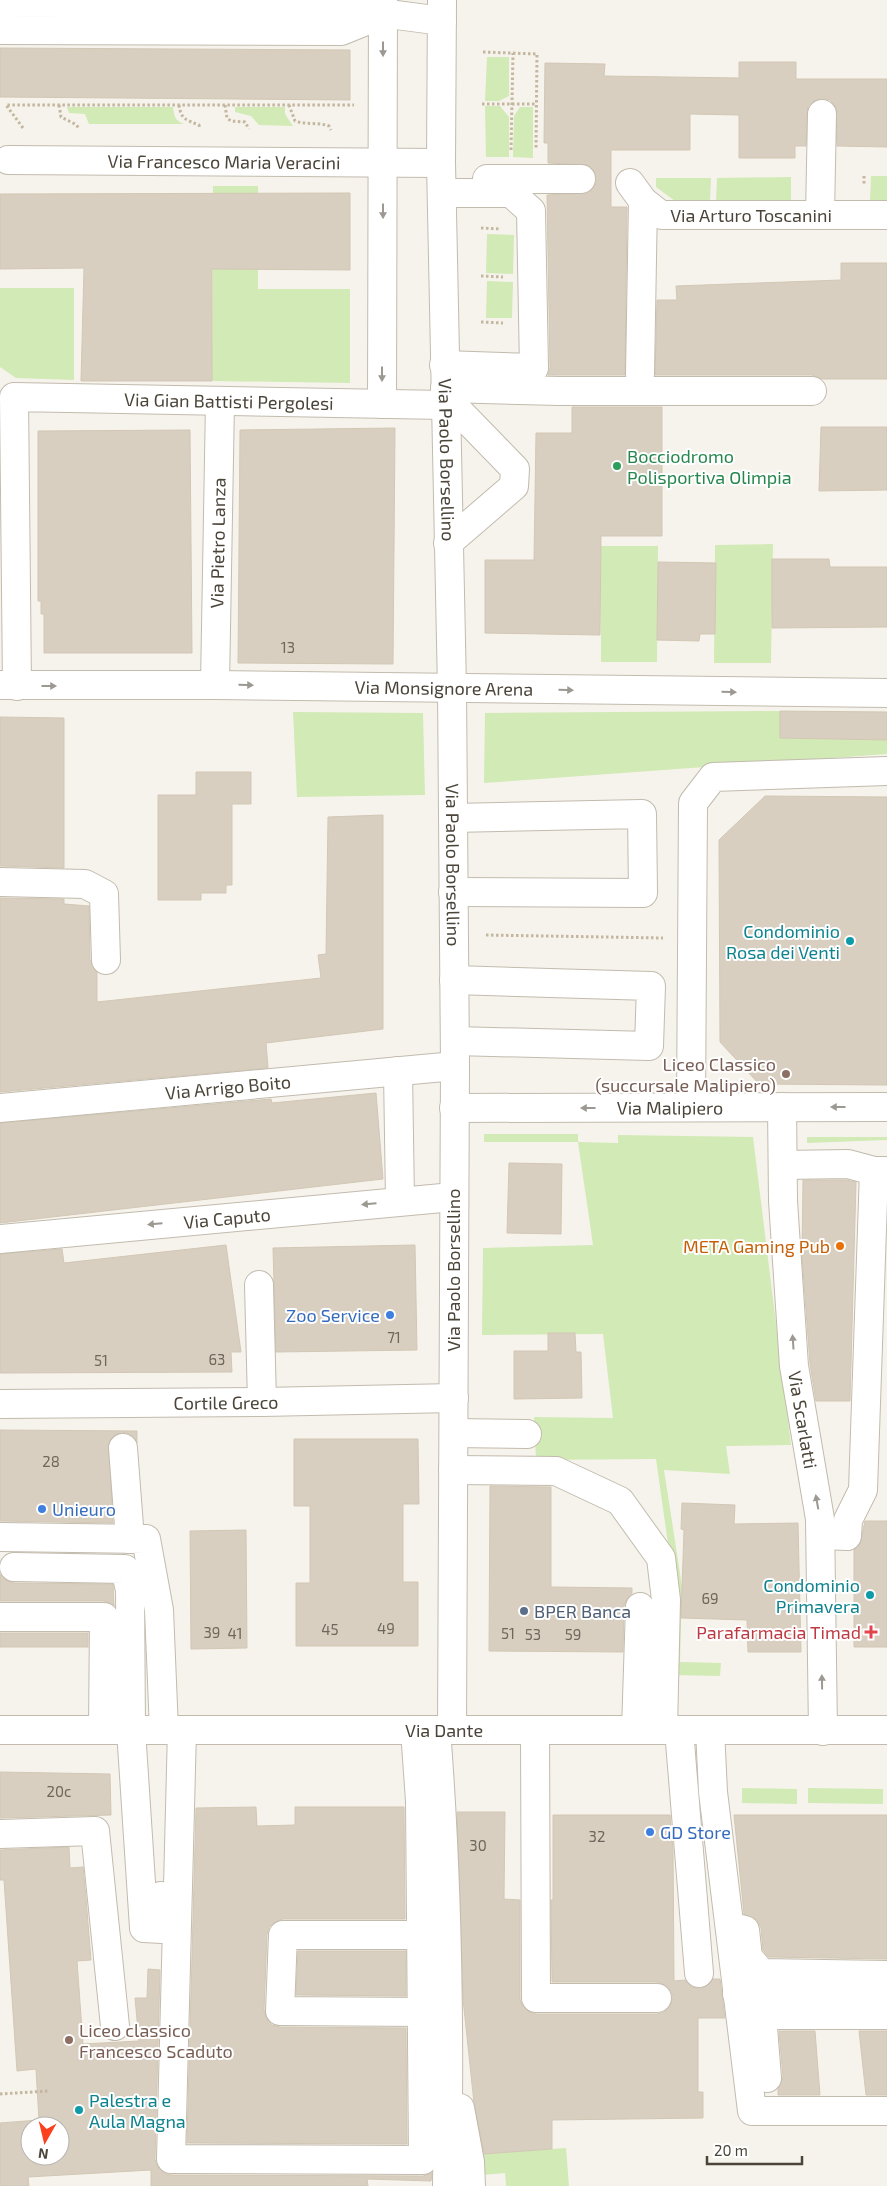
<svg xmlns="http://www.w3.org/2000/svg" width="887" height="2186" font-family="'Exo 2',sans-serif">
	<rect width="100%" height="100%" fill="#f6f3ec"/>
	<!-- green -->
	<g fill="#d2eab5">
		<polygon points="487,57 509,57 509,96 499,101 485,101"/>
		<polygon points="485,106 500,106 509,117 509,157 486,157"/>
		<path d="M67 107H173C174 116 175 121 184 124H89L85 114 69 113Z"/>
		<polygon points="235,107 285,107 285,114 293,126 259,125 251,116 235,112"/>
		<polygon points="520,107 533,107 533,158 513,157 514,116"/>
		<polygon points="871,176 887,176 887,203 870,203"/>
		<polygon points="791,177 791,202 716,202 717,178"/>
		<polygon points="656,178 711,178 710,202 675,201 656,187"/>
		<polygon points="213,186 258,186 258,289 350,289 350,383 212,381"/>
		<polygon points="487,234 514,235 513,274 486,273"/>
		<polygon points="487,281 513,282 512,318 486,318"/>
		<polygon points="0,288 74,288 74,380 16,378 0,367"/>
		<polygon points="773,544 771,663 714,663 715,545"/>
		<polygon points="601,546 658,546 657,662 601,662"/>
		<polygon points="780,711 887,712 887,754 484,783 485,713"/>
		<polygon points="293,712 423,713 425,795 297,797"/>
		<polygon points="484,1134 578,1134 578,1142 618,1143 618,1135 753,1137 791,1445 726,1446 730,1474 664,1470 682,1586 680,1662 721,1663 720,1676 673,1675 676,1600 656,1459 536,1460 534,1417 613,1418 603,1334 482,1335 483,1248 593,1245 578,1142 484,1142"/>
		<polygon points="807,1137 887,1137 887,1140 807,1143"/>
		<polygon points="742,1788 797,1789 797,1804 742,1803"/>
		<polygon points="808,1788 883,1789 883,1804 808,1803"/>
		<polygon points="566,2148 569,2186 506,2186 505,2173 482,2175 480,2154"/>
	</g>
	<!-- building -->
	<g fill="#d8cfc1" stroke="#d3c7b4" fill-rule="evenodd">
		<polygon points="0,48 350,50 350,100 0,97"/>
		<polygon points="739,62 796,62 796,79 887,79 887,147 837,146 836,107 830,100 822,98 814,101 808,106 806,146 795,146 795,158 739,158 739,115 690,114 690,150 611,150 611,207 627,207 625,375 548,375 550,368 547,195 588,193 595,186 597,179 594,171 588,165 548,163 548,143 544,143 545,63 605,64 604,76 739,78"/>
		<polygon points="350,193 350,270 212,269 212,381 81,381 84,268 0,269 0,194"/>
		<polygon points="841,263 887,263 887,379 822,379 812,375 655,375 657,300 677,300 676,286 841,280"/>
		<polygon points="572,407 662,407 662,536 601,536 600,635 485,633 485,560 534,560 536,433 572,433"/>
		<polygon points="821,427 887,427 887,490 819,491"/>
		<polygon points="395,428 393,664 238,663 240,430"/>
		<polygon points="190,430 192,653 44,653 44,614 41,614 41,601 38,601 38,431"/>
		<polygon points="772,559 829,559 830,567 887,567 887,627 772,628"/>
		<polygon points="658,562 716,563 715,634 700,634 699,641 657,640"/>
		<polygon points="780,711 887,712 887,740 780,738"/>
		<polygon points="0,717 64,718 64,868 0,866"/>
		<polygon points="196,772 251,772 251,804 232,804 232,885 226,885 226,893 201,893 201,900 158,900 158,795 196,795"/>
		<polygon points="765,796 887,797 887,1085 759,1084 720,1042 719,840"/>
		<polygon points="383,815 383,1029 266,1043 268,1068 0,1092 0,898 64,899 64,904 89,906 90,960 97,972 97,1002 321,978 318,955 326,954 328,817"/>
		<polygon points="376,1093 383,1179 0,1223 0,1123 271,1099 272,1103"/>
		<polygon points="509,1163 562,1164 561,1234 507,1233"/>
		<polygon points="803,1180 846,1180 856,1182 850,1401 816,1401 810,1364 802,1255"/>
		<polygon points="226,1245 241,1352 231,1352 232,1372 0,1373 0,1254 62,1249 64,1263"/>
		<polygon points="415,1245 417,1350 276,1352 273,1248"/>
		<polygon points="548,1333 575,1333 576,1352 581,1352 582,1398 514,1399 514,1351 548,1351"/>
		<polygon points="0,1430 137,1431 137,1443 130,1434 122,1432 115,1435 109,1442 113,1523 0,1521"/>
		<polygon points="294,1439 418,1439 419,1504 403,1504 403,1582 418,1582 418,1646 296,1646 296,1583 310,1583 310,1506 294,1506"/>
		<polygon points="490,1486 551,1487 551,1587 632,1588 632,1593 627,1599 624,1606 623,1652 489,1651"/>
		<polygon points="682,1503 735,1505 734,1524 798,1523 801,1652 748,1652 747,1620 681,1618 684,1530 681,1529"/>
		<polygon points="865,1521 887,1521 887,1647 854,1647 854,1550 860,1544"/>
		<polygon points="246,1530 247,1648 191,1649 190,1531"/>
		<polygon points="0,1574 6,1580 14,1583 113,1584 114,1606 104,1601 0,1601"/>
		<rect x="0" y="1633" width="88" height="14"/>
		<polygon points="0,1772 110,1774 111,1815 0,1818"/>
		<polygon points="256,1807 257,1826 295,1825 295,1807 404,1807 405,1919 283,1919 275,1922 269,1927 267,1934 264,2010 267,2019 272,2025 280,2027 406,2028 407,2144 187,2143 196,1808"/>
		<polygon points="457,1812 505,1812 504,1899 520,1900 520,1999 522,2005 528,2011 536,2014 657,2014 664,2012 670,2006 673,1998 671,1991 665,1985 657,1982 552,1982 551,1900 553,1900 553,1815 670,1815 673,1850 674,1981 685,1980 692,1987 700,1989 707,1986 713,1979 720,1979 725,2018 698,2018 698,2092 703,2092 703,2118 552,2120 552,2149 484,2154 474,2103 463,1999"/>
		<polygon points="734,1815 887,1815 887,1959 769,1957 763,1950 761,1928 757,1920 744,1914"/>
		<path d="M69 1847 70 1868 83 1867 86 1898 91 1960 77 1961 83 2044 139 2041 135 1998H147L148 1969 160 1970 155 2159 157 2166 163 2172 171 2175 423 2176 432 2173 431 2181 367 2179 368 2186H151V2170L28 2177 29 2186H0V2123L39 2120 36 2069 17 2071 4 1880H0V1850ZM30 2126H60V2156H30Z"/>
		<polygon points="298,1951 406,1951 406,1996 296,1995"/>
		<polygon points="779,2031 815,2031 820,2095 778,2095 778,2088 783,2077"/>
		<polygon points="859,2031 887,2031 887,2095 866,2095"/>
	</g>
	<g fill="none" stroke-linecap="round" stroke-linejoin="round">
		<!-- minor casing -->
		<g stroke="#c2bbae" stroke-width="30">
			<g id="minor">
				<path id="s1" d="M442 0 441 163 452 689 455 1066 452 1730"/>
				<polyline points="0,2 336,7 442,21"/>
				<polyline points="0,30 341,31 383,14"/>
				<path id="s2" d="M8 160 441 163"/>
				<polyline points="487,179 581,179"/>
				<path id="s3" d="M630 183 643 201 661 215H887"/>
				<polyline points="442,193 511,193 531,211 534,368 444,365"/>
				<polyline points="820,215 822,114"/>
				<polyline points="640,374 643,201"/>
				<polyline points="445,388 559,391 812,391"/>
				<polyline points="444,396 515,469 514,486 448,543"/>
				<polyline points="382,404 383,0"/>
				<path id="s4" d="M0 685H215L887 693"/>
				<path id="s5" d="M215 685 220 401"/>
				<path id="s6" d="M17 686 14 397 445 405"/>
				<polyline points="453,818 642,814 643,893 453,892"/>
				<polyline points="0,882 85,884 104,894 106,960"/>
				<polyline points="454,980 651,986 649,1046 455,1041"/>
				<polyline points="398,1071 400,1201"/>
				<polyline points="691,1107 693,803 713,777 887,771"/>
				<path id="s7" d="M782 1107 783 1201 794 1366 820 1519 823 1731"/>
				<path id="s8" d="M0 1108 455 1066"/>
				<path id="s9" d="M454 1108 887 1107"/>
				<polyline points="783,1165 848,1164 874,1171"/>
				<path id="s10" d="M0 1239 453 1197"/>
				<polyline points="259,1285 262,1402"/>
				<path id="s11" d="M0 1404 262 1402 454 1398"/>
				<polyline points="454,1433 527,1434"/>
				<polyline points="123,1448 130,1539"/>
				<polyline points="453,1470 556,1471 620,1501 661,1558 666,1600 663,1730"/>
				<polyline points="821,1535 847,1536 848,1520 863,1490 874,1171 887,1171"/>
				<polyline points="0,1537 146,1539 159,1610 164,1730"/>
				<polyline points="14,1567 125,1569 130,1590 131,1730 144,1928 162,1929 161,1896"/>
				<polyline points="0,1617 104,1617 103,1730"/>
				<path id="s12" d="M0 1730H887"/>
				<polyline points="182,1730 171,2159 423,2160 420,1801 415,1730"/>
				<path d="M436 1730C448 1882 450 2034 447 2186"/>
				<polyline points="535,1730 536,1998 657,1998"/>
				<polyline points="636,1730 640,1607"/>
				<polyline points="679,1730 699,1973"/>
				<polyline points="710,1730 713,1792 752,2111 887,2111"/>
				<polyline points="0,1834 95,1831 115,2026"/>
				<polyline points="741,1929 745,1930 748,1957 762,1973 887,1975"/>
				<polyline points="421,1935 283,1935 280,2011 421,2012"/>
				<polyline points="737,1994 886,1996"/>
				<polyline points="767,2078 762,2015 887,2015"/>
				<polyline points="460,2108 470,2162 471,2186"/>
			</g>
		</g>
		<!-- path -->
		<g stroke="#c4b79f" stroke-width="3" stroke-dasharray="2.5 2.5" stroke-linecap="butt">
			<polyline points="483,52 537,54 536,149"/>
			<polyline points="482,104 537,104"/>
			<polyline points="59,105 61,117 75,124 79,128"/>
			<path d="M179 105C181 120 187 120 199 125L200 129"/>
			<polyline points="225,105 227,118 231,121 245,122 249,129"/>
			<path d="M289 105 295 121C306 125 318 122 329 126L331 130"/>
			<polyline points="23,128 6,105 354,105"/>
			<polyline points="511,150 513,53"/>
			<polyline points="864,176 864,186"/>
			<polyline points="481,228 501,229"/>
			<polyline points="481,276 503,277"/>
			<polyline points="481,322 503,323"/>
			<polyline points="486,935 663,938"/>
			<polyline points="0,2094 48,2091"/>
		</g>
		<!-- minor -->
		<use href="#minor" stroke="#fff" stroke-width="28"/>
	</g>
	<!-- one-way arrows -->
	<defs><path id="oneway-solid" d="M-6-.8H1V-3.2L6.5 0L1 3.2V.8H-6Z" transform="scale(1.25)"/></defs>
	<g fill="#9c9892">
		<use href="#oneway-solid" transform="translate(383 49) rotate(90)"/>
		<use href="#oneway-solid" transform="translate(383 211) rotate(90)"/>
		<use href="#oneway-solid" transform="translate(382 374) rotate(90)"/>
		<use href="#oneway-solid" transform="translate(246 685) rotate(1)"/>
		<use href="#oneway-solid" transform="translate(49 686)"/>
		<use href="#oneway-solid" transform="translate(566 690) rotate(1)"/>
		<use href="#oneway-solid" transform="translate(729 692) rotate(1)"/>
		<use href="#oneway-solid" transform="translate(838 1107) rotate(180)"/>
		<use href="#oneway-solid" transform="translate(588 1108) rotate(180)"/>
		<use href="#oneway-solid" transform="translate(369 1204) rotate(175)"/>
		<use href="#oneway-solid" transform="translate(155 1224) rotate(175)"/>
		<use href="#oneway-solid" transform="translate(793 1342) rotate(-94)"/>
		<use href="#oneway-solid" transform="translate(817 1502) rotate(-100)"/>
		<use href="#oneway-solid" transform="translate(822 1682) rotate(-91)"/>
	</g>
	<!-- markers -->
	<circle fill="#2e9e5b" stroke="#fff" stroke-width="2" cx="617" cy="466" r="5"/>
	<g fill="#0f9aa8" stroke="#fff" stroke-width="2">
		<circle cx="850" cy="941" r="5"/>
		<circle cx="870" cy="1595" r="5"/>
		<circle cx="79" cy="2110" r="5"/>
	</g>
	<g fill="#8d6e63" stroke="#fff" stroke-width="2">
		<circle cx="786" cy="1074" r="5"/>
		<circle cx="69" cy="2040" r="5"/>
	</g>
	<circle fill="#e8710a" stroke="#fff" stroke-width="2" cx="840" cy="1246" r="5"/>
	<g fill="#3f7fe0" stroke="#fff" stroke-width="2">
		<circle cx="390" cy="1315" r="5"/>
		<circle cx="42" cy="1509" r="5"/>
		<circle cx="650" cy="1832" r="5"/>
	</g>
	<circle fill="#5c6f8a" stroke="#fff" stroke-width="2" cx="524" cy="1611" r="5"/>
	<path fill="#e0444e" stroke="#fff" stroke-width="2" d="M868.5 1624.5h5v5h5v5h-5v5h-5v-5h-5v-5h5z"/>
	<g text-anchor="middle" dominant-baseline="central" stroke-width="4" stroke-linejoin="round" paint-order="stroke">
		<!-- number labels -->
		<g font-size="15" fill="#6e675b">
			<text x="288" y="647">13</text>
			<text x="394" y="1337">71</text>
			<text x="217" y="1359">63</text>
			<text x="101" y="1360">51</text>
			<text x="51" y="1461">28</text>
			<text x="710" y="1598">69</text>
			<text x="386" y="1628">49</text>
			<text x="330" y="1629">45</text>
			<text x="212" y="1632">39</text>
			<text x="235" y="1633">41</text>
			<text x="508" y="1633">51</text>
			<text x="533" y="1634">53</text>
			<text x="573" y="1634">59</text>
			<text x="59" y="1791">20c</text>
			<text x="597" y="1836">32</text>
			<text x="478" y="1845">30</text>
		</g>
		<!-- street labels -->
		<g font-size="18" fill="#4b4439" stroke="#fff">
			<text stroke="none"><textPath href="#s2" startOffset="216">Via Francesco Maria Veracini</textPath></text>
			<text stroke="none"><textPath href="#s3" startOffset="135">Via Arturo Toscanini</textPath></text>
			<text stroke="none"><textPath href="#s6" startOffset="504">Via Gian Battisti Pergolesi</textPath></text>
			<text stroke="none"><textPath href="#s1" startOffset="460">Via Paolo Borsellino</textPath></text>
			<text stroke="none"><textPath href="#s5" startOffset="142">Via Pietro Lanza</textPath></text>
			<text stroke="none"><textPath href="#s4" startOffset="444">Via Monsignore Arena</textPath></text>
			<text stroke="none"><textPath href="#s1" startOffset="865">Via Paolo Borsellino</textPath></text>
			<text stroke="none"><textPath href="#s8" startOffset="229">Via Arrigo Boito</textPath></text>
			<text stroke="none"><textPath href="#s9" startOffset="216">Via Malipiero</textPath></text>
			<text stroke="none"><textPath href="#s10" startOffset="228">Via Caputo</textPath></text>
			<text transform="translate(453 1270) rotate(-90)">Via Paolo Borsellino</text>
			<text stroke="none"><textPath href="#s11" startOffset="226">Cortile Greco</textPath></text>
			<text stroke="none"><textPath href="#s7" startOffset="314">Via Scarlatti</textPath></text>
			<text stroke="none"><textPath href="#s12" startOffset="444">Via Dante</textPath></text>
		</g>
		<!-- leisure labels -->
		<g font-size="18" fill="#27864d" stroke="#fff" text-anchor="start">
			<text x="627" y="456">Bocciodromo<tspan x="627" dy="21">Polisportiva Olimpia</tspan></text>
		</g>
		<!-- culture labels -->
		<g font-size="18" fill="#0d838f" stroke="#fff" text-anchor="end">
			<text x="840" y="931">Condominio<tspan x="840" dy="21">Rosa dei Venti</tspan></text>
			<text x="860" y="1585">Condominio<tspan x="860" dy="21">Primavera</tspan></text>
			<text x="89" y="2100" text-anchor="start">Palestra e<tspan x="89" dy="21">Aula Magna</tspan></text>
		</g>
		<!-- education labels -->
		<g font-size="18" fill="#785e54" stroke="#fff" text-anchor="end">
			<text x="776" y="1064">Liceo Classico<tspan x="776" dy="21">(succursale Malipiero)</tspan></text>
			<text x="79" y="2030" text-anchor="start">Liceo classico<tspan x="79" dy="21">Francesco Scaduto</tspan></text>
		</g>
		<!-- food labels -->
		<g font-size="18" fill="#c56008" stroke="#fff" text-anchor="end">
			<text x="830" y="1246">META Gaming Pub</text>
		</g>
		<!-- shop labels -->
		<g font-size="18" fill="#366cbe" stroke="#fff" text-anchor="start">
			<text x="380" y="1315" text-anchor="end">Zoo Service</text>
			<text x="52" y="1509">Unieuro</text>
			<text x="660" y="1832">GD Store</text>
		</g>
		<!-- service labels -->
		<g font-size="18" fill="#4e5e75" stroke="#fff" text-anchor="start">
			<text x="534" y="1611">BPER Banca</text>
		</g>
		<!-- health labels -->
		<g font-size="18" fill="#be3a42" stroke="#fff" text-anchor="end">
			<text x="861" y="1632">Parafarmacia Timad</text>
		</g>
	</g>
	<!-- north arrow -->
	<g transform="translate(45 2141) rotate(188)"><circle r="24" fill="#ffffff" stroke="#b7b4b0"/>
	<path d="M0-4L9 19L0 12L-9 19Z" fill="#fc3f1d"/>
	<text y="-8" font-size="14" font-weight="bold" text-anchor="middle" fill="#4b4439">N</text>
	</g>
	<!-- scale -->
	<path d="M707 2156v8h95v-8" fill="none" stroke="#4b4439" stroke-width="2.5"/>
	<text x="714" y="2156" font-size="15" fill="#4b4439" stroke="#ffffff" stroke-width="4" paint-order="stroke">20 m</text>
</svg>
